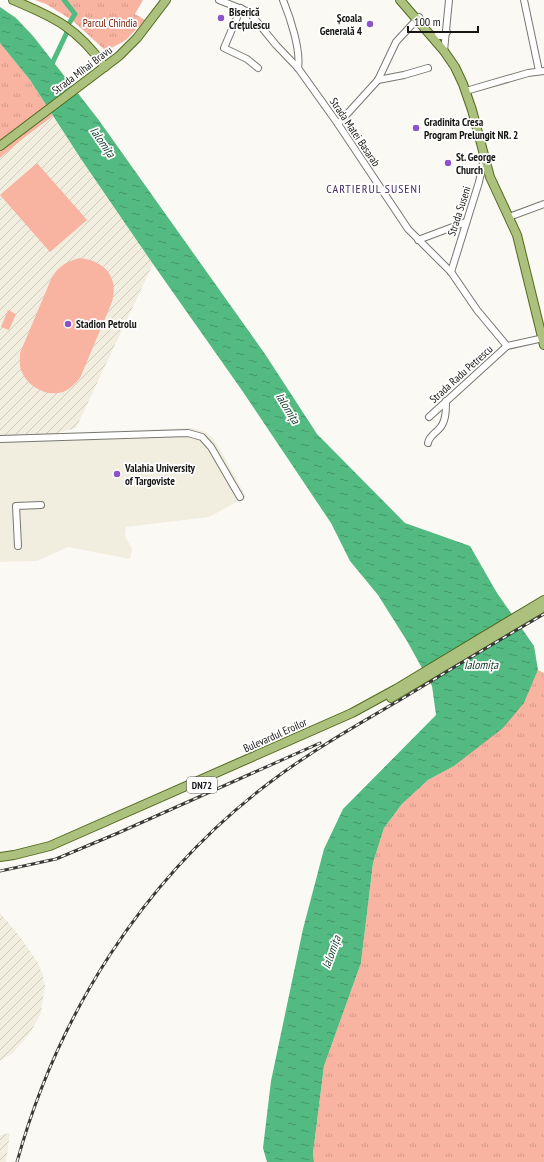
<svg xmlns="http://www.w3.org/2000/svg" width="544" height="1162" font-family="'PT Sans Narrow',sans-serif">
	<defs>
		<pattern id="industrial-furrows" width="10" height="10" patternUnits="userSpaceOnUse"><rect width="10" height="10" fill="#f1eee0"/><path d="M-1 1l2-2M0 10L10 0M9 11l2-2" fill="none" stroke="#cecbbf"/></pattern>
		<pattern id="grass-tufts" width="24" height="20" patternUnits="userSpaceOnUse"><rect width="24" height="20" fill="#f8b3a1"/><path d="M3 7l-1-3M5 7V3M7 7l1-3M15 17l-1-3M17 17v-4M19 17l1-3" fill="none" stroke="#d4998a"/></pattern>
		<pattern id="water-ripples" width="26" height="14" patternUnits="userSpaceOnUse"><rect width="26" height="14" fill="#53ba81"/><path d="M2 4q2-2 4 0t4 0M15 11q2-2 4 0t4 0" fill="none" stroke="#449668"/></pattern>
	</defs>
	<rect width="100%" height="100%" fill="#fbf9f3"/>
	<!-- built -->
	<polygon fill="#f1eee0" points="191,428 203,431 212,437 221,451 246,497 209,517 126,527 125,536 132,549 130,559 68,547 37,561 0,562 0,434 10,435"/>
	<!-- industrial -->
	<g fill="url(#industrial-furrows)">
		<polygon points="53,116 153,264 76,428 51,435 23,437 0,436 0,158 25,137"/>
		<polygon points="0,913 21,938 38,963 43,976 45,986 41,1013 30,1033 13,1053 0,1061"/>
		<polygon points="10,1133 6,1162 0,1162 0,1135"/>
	</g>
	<!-- grass -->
	<g fill="url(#grass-tufts)">
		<polygon points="35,0 143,0 135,14 145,20 126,40 106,51 72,20 46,4"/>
		<polygon points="0,43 30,80 53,116 25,137 0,158"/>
		<polygon points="538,670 544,673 544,1162 314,1162 313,1153 324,1066 361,963 373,863 384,828 402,804 428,780 454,766 524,703"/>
	</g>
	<!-- pitch -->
	<g fill="#f8b3a1">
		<polygon points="37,163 87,220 50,252 0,195"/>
		<path d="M80 258C105 261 119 277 112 302L80 378C75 384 70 389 63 392 47 397 28 387 22 372 19 366 20 360 20 353L52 277C59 266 67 261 80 258Z"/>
		<polygon points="8,310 16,314 9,330 1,327"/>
	</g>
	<!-- water -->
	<polygon fill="url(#water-ripples)" points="0,7 16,18 33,36 98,119 265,354 317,434 405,523 470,546 497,593 534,646 538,670 524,703 503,728 454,766 428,780 402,804 384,828 373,863 361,963 324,1066 313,1153 314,1162 267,1162 263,1148 271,1081 303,929 324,849 343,809 436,715 432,686 407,641 378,595 350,561 331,523 241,389 153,264 81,159 30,80 0,43"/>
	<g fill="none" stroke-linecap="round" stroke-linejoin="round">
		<!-- canal -->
		<g stroke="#53ba81" stroke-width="5">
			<polyline points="64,0 75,14 70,22"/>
			<polyline points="50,68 68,30"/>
		</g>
		<!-- minor casing -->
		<g stroke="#787771" stroke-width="8">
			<g id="minor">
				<polyline points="219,0 249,12 276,45 298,68 338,124 408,229 451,272 477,310 507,346"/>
				<path d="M283 0C290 17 301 50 298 68"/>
				<polyline points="524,0 539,71"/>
				<polyline points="241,8 224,48 247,59 258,68"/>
				<polyline points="436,36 441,36 447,32"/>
				<polyline points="444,51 449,0"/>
				<polyline points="378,80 404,75 428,68"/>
				<polyline points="466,91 528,73 544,71"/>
				<polyline points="338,124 378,80 396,42 419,17"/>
				<polyline points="509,217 544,204"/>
				<polyline points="418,240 466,222"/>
				<polyline points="451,272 479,182 484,158"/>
				<polyline points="507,346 544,338"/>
				<polyline points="429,417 507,346"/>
				<polyline points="0,439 188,433 202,437 211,447 240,497"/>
				<path d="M428 443C429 437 434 434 438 430 446 423 446 411 446 401"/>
				<polyline points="18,546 16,506 41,505"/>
			</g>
		</g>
		<!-- major casing -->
		<g stroke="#526a20" stroke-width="10">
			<g id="major">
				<path d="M13 0C56 18 77 28 105 67"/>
				<polyline points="400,0 444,51 455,67 463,84 472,110 490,177 517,235 544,345"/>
				<polyline points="0,146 119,56 137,38 166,0"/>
				<polyline points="391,698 544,607"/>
				<polyline points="0,857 14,855 50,846 352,713 396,689 544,600"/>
			</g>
		</g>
		<!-- minor -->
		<use href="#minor" stroke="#fff" stroke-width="6"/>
		<!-- major -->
		<use href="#major" stroke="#abc17d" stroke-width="8"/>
		<!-- rail casing -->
		<g stroke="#393936" stroke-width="3">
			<g id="rail">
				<polyline points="0,871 56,859 118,833 320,743"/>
				<path d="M17 1162C58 1014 143 880 265 786 309 752 357 725 405 697 451 669 498 641 544 614"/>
			</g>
		</g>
		<!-- rail -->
		<use href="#rail" stroke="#fff" stroke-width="1.5" stroke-dasharray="4.5" stroke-linecap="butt"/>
	</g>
	<!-- markers -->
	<g fill="#8d52c9" stroke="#fff" stroke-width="1.5">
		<circle cx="221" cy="18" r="4"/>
		<circle cx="370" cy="24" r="4"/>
		<circle cx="416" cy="128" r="4"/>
		<circle cx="448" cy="163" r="4"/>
		<circle cx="68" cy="324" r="4"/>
		<circle cx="117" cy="474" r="4"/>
	</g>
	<g text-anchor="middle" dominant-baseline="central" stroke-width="3.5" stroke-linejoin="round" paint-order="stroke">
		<!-- shield labels -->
		<rect fill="#fff" stroke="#5c5c5a" stroke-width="1" x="187" y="777" width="30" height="16" rx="3"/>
		<g font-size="10" font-weight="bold" fill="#161614">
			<text x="202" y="785">DN72</text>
		</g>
		<!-- poi labels -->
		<g font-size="11" font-weight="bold" fill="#161614" stroke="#fff" text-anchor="start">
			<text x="229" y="12">Biserică<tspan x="229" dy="13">Crețulescu</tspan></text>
			<text x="362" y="18" text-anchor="end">Școala<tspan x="362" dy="13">Generală 4</tspan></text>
			<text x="424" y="122">Gradinita Cresa<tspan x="424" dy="13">Program Prelungit NR. 2</tspan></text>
			<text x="456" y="157">St. George<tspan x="456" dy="13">Church</tspan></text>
			<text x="76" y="324">Stadion Petrolu</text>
			<text x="125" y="468">Valahia University<tspan x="125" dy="13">of Targoviste</tspan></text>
		</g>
		<!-- park labels -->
		<g font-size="11" fill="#721a02" stroke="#fff">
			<text x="110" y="23">Parcul Chindia</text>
		</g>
		<!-- street labels -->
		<g font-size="11" fill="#161614" stroke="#fff">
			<text transform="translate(82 70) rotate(-37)">Strada Mihai Bravu</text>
			<text transform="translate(355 132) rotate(56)">Strada Matei Basarab</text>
			<text transform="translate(459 211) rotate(-72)">Strada Suseni</text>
			<text transform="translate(461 374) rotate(-42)">Strada Radu Petrescu</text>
			<text transform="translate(275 735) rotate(-24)">Bulevardul Eroilor</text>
		</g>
		<!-- water labels -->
		<g font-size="12" font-style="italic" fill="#123d26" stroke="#fff">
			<text transform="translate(103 142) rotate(55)">Ialomița</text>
			<text transform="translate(288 408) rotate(58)">Ialomița</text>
			<text x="481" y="664">Ialomița</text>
			<text transform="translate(331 952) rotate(-70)">Ialomița</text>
		</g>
		<!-- neighbourhood labels -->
		<g font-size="12" letter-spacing="1" fill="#442862" stroke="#fff">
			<text x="374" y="188">CARTIERUL SUSENI</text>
		</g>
	</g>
	<!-- scale -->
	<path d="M408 26v6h70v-6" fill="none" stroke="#161614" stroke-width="2"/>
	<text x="414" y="26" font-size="12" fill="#161614" stroke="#ffffff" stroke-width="3" paint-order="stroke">100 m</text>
</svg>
